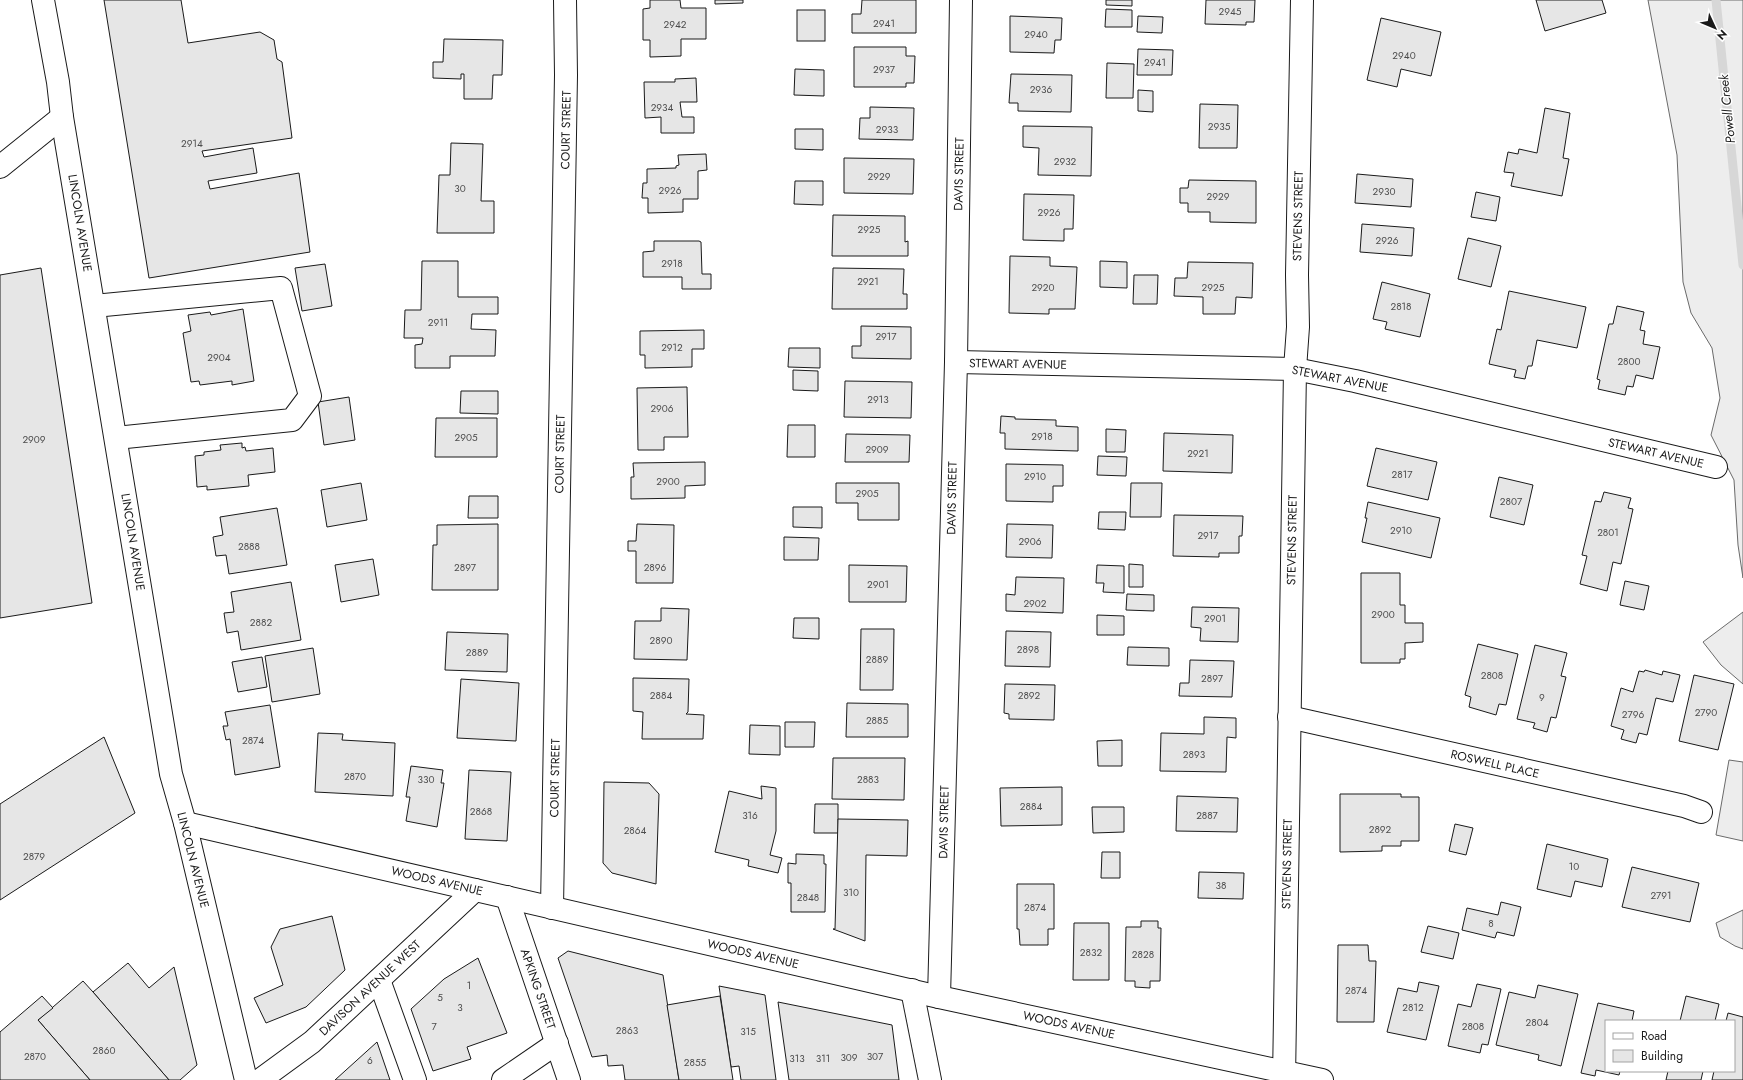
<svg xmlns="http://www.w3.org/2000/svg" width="1743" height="1080" font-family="Jost,sans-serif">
	<rect width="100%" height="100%" fill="#fff"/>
	<!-- built -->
	<g fill="#ededed" stroke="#6a6a6a">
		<polygon points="1648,0 1743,0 1743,578 1738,545 1734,480 1711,435 1720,398 1712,348 1691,313 1683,282 1677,155"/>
		<polygon points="1743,612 1743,684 1721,665 1703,642"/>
		<polygon points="1729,760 1743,762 1743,841 1716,835"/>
		<polygon points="1743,910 1743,949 1735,946 1720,937 1716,923"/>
	</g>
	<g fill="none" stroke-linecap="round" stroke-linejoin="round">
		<!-- stream -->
		<polyline stroke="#d7d7d7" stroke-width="9" points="1716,0 1743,265"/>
	</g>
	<!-- building -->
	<g fill="#e6e6e6" stroke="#1a1a1a">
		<polygon points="104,0 181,0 188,43 260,32 274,40 277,59 282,62 292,138 202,151 204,157 253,148 257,173 208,181 210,189 299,173 310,252 149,278"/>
		<polygon points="650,0 680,0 681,8 706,8 706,39 681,39 681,56 650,57 650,40 643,40 643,9 650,8"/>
		<polygon points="715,0 743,0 743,3 715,4"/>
		<polygon points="862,0 916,0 916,33 852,33 852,14 861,14"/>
		<polygon points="1106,0 1132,0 1132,6 1106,5"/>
		<polygon points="1206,0 1255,0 1254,22 1246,22 1246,25 1205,24"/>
		<polygon points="1536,0 1602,0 1606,13 1545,31"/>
		<polygon points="1106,9 1132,10 1132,27 1105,27"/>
		<rect x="797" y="10" width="28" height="31"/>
		<polygon points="1010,16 1062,18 1061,40 1055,40 1054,53 1010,52"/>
		<polygon points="1138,16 1163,17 1162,33 1137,32"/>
		<polygon points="1381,18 1441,32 1431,76 1401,69 1397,87 1367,80"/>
		<polygon points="444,39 503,40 502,75 493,75 492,99 464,99 464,74 461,74 461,79 433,78 433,62 443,62"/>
		<polygon points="854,47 906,47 906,56 915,56 914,83 906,83 906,87 854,87"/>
		<polygon points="1138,49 1173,50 1172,75 1137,75"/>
		<polygon points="1107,63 1134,64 1133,98 1106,98"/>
		<polygon points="795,69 824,70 824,96 794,95"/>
		<polygon points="1011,74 1072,75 1071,112 1018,111 1018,103 1009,103"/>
		<polygon points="696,78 697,102 680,102 682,117 694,117 694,133 661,133 661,117 645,118 644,82 675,82 675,79"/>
		<polygon points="1138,90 1153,91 1153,112 1138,111"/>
		<polygon points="1200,104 1238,105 1237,148 1199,148"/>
		<polygon points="870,107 914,108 913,140 859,139 860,118 870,118"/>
		<polygon points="1545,108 1570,113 1563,158 1569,159 1562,196 1511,186 1514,173 1504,172 1508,152 1518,154 1519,149 1537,153"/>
		<polygon points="1023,126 1092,127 1091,176 1038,175 1039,148 1023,147"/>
		<polygon points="795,129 823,129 823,150 795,149"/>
		<polygon points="451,143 483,144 481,201 494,201 494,233 437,233 439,175 450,175"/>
		<polygon points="706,154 707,170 698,171 698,199 683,199 683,212 648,213 648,198 642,198 643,183 647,183 647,169 676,168 676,166 679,165 678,155"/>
		<polygon points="844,158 914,159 913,194 844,193"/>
		<polygon points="1357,174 1413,179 1411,207 1355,203"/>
		<polygon points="1189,180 1256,181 1256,223 1210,222 1210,212 1188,212 1188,203 1180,203 1180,188 1188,188"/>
		<polygon points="795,181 823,181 823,205 794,204"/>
		<polygon points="1476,192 1500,197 1496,221 1471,217"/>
		<polygon points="1024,194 1074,195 1073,229 1064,229 1064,241 1023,240"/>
		<polygon points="833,215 905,216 905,242 908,241 908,256 832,256"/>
		<polygon points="1362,224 1414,228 1412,256 1360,252"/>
		<polygon points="1468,238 1501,246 1491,287 1458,279"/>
		<polygon points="654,241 699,241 701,242 702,274 711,274 711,289 682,289 682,277 643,277 643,252 654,251"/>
		<polygon points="1010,256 1050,257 1050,266 1077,267 1075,309 1049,309 1049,314 1009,313"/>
		<polygon points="422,261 458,261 458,297 498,297 498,314 472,314 471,329 496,330 495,356 450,356 450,368 415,368 415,345 422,344 423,338 404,338 405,310 421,310"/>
		<polygon points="1100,261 1127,262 1127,288 1100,287"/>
		<polygon points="1188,262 1253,263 1252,298 1236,297 1235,314 1203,314 1203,297 1174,296 1175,278 1187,278"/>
		<polygon points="325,264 332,306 302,311 295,268"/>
		<polygon points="41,268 92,603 0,618 0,275"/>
		<polygon points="833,268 904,269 903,294 907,294 907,309 832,309"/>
		<polygon points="1134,275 1158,275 1157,304 1133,304"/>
		<polygon points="1382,282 1430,294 1420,337 1385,329 1387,322 1373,319"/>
		<polygon points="1509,291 1586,307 1577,348 1537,340 1532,366 1528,366 1525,379 1514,377 1516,370 1489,364 1497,329 1501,330"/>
		<polygon points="1617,306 1644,312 1640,330 1645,331 1643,344 1660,347 1653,379 1636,375 1633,387 1627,386 1625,395 1598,389 1600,380 1597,379 1609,324 1613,324"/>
		<polygon points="243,309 254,381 232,385 232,381 200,385 199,381 191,382 183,333 191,331 188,315 210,312 211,315"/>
		<polygon points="861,326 911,327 911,359 852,358 852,346 861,346"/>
		<polygon points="704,330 704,349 692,349 692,367 645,368 645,355 640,355 640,331"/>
		<polygon points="789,348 820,348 820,368 788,367"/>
		<polygon points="793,370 818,371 818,391 793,390"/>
		<polygon points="845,381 912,382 911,418 844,417"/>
		<polygon points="687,387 688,437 664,437 664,450 638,450 637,388"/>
		<polygon points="461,391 498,391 498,414 460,413"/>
		<polygon points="349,397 355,440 324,445 318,402"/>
		<polygon points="1001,416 1015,417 1015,419 1056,420 1056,426 1078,427 1078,451 1005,449 1005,433 1000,433"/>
		<polygon points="436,418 497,418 497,457 435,457"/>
		<polygon points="788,425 815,425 815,457 787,457"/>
		<polygon points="1106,429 1126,430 1125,452 1106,452"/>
		<polygon points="1164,433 1233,435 1232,473 1163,471"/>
		<polygon points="846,434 910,435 909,462 845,462"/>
		<polygon points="242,443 242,448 245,447 246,451 273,448 275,472 248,475 249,486 207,490 207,486 197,487 195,456 204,455 204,452 221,450 220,445"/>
		<polygon points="1376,448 1437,462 1428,500 1367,486"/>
		<polygon points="1098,456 1127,457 1126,476 1097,475"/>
		<polygon points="705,462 705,485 685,486 685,498 631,499 631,477 634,477 633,463"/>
		<polygon points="1006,464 1063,465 1063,486 1053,486 1053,502 1006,501"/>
		<polygon points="1499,477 1533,485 1524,525 1490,517"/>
		<polygon points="361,483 367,520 327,527 321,490"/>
		<polygon points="836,483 899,483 899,520 858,520 858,503 836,503"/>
		<polygon points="1131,483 1162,483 1161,517 1130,517"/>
		<polygon points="1604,492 1631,498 1628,508 1633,509 1621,564 1613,562 1607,591 1580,584 1587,556 1582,555 1595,501 1601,502"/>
		<polygon points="469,496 498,496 498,518 468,518"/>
		<polygon points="1368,502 1440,518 1431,558 1362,542 1367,518 1365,518"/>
		<polygon points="793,507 822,507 822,528 793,527"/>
		<polygon points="277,508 287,565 229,574 226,555 216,556 213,537 223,535 220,517"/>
		<polygon points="1099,512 1126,512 1125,530 1098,529"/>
		<polygon points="1174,515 1243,516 1242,536 1239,536 1239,553 1219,553 1219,557 1173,556"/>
		<polygon points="498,524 498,590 432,590 433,545 437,545 437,525"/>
		<polygon points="637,524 674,525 673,583 636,583 636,551 628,551 628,541 636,541"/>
		<polygon points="1007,524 1053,525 1052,558 1006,557"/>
		<polygon points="784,537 819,538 818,560 784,560"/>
		<polygon points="373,559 379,595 341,602 335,565"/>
		<polygon points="1129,564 1143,565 1143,587 1129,587"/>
		<polygon points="849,565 907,566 906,602 849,602"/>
		<polygon points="1097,565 1124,566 1124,593 1103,592 1104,583 1096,583"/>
		<polygon points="1361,573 1400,573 1400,605 1405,605 1405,623 1423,623 1423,642 1405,643 1405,659 1400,659 1400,663 1361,663"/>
		<polygon points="1016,577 1064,578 1063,613 1006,611 1006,594 1015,595"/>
		<polygon points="1625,581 1649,586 1644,610 1620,605"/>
		<polygon points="291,582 301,640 241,650 238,631 227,633 224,613 234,612 231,592"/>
		<polygon points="1127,594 1154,595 1154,611 1126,610"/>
		<polygon points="1192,607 1239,608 1238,642 1200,641 1201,628 1191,627"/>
		<polygon points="661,608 689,609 687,660 634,659 635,621 661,621"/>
		<polygon points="1097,615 1124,616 1124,635 1097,635"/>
		<polygon points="794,618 819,618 819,639 793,638"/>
		<polygon points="861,629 894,629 893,690 860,690"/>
		<polygon points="1006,631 1051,632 1050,667 1005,666"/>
		<polygon points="447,632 508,634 507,672 445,670"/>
		<polygon points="1478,644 1518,654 1506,705 1499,704 1496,715 1469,707 1471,697 1465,695"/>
		<polygon points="1535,645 1567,653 1561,676 1566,677 1556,718 1551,717 1547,732 1533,728 1535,723 1517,719"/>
		<polygon points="1128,647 1169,648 1169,666 1127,665"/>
		<polygon points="313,648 320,694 272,702 265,656"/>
		<polygon points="262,657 267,687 238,692 232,662"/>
		<polygon points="1190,660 1234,661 1232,697 1179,696 1180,683 1189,683"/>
		<polygon points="1645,670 1662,675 1663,671 1680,675 1673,702 1656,698 1647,735 1639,733 1636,743 1621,739 1624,730 1611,726 1621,688 1633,692 1639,671 1644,672"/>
		<polygon points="1694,675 1734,684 1718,750 1679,741"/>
		<polygon points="633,678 689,679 688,712 686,714 704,715 703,739 642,739 643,712 633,711"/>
		<polygon points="461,679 519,683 516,741 457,738"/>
		<polygon points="1005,684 1055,685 1054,720 1009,719 1009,714 1004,713"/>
		<polygon points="847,703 908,704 908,737 846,737"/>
		<polygon points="270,705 280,767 235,775 230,739 226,740 223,726 228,726 225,712"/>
		<polygon points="1204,717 1236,718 1236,738 1227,737 1226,772 1160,771 1161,733 1204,734"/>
		<polygon points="785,722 815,722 814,747 785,747"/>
		<polygon points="750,725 780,726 780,755 749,754"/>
		<polygon points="318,733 343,734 342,740 395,743 393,796 315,792"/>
		<polygon points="104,737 135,813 0,900 0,804"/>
		<polygon points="1122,740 1122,766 1098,766 1097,741"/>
		<polygon points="833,758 905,758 904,800 832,799"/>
		<polygon points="411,766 443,770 441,783 444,783 437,827 406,821 410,797 406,797"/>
		<polygon points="469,770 511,772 507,841 465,839"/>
		<polygon points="604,782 649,783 659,794 656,884 612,873 603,863"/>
		<polygon points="761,786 776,788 776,831 770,855 782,858 778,873 748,866 749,860 715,852 729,791 762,799"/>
		<polygon points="1062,787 1062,825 1001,826 1000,788"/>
		<polygon points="1340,794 1401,794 1401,797 1419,797 1419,841 1401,841 1401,846 1382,846 1382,851 1340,852"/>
		<polygon points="1177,796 1238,798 1237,832 1176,831"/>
		<polygon points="815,804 838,804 838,833 814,833"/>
		<polygon points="1092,807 1124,807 1124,832 1093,833"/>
		<polygon points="838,819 908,820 907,856 866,855 865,941 833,929 835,929"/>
		<polygon points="1455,824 1473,828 1466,855 1449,851"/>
		<polygon points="1547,844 1608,859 1602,887 1575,881 1571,897 1537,889"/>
		<polygon points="1102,852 1120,852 1120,878 1101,878"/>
		<polygon points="796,854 824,855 824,864 826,864 825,912 791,912 791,883 788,883 788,863 796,864"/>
		<polygon points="1632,867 1699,883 1690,922 1622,907"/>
		<polygon points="1199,872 1244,873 1243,899 1198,898"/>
		<polygon points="1017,884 1054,884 1054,929 1048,929 1048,945 1020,945 1019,929 1017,929"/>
		<polygon points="1501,902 1521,907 1514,936 1497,932 1495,938 1462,930 1467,908 1498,915"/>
		<polygon points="332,916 345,970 306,1007 266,1023 254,998 283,985 271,947 280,929"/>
		<polygon points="1141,921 1158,921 1158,928 1161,928 1160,981 1150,981 1150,988 1135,987 1135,981 1125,981 1126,927 1141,927"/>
		<polygon points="1074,923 1109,923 1109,980 1073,980"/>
		<polygon points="1428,926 1459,933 1453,959 1421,952"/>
		<polygon points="1338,945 1368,945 1369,961 1376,961 1374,1022 1337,1022"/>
		<polygon points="568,951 663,975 679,1080 625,1080 623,1065 608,1066 607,1055 592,1057 558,958"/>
		<polygon points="478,958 507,1033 467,1047 471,1059 433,1071 411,1009 444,979"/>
		<polygon points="128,963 149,988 174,967 197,1065 180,1080 169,1080 93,992"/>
		<polygon points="83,981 93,992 169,1080 90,1080 38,1020"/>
		<polygon points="1419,982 1439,986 1426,1040 1387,1032 1398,988 1417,992"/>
		<polygon points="1477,984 1501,989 1488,1045 1482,1044 1480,1053 1448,1046 1458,1004 1471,1007"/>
		<polygon points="1538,985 1578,994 1561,1066 1538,1060 1539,1055 1496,1045 1509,992 1535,998"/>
		<polygon points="719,986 765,995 776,1080 741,1080 739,1066 731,1067"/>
		<polygon points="42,996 53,1008 38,1020 90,1080 0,1080 0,1032"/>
		<polygon points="720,996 733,1080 679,1080 667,1005"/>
		<polygon points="1686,996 1719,1004 1715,1021 1680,1021"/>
		<polygon points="778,1002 892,1025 899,1080 789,1080"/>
		<polygon points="1598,1003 1634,1011 1632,1021 1606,1021 1606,1071 1620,1071 1619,1075 1596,1070 1595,1076 1581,1073"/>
		<polygon points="1728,1013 1743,1017 1743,1080 1712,1080 1714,1071 1734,1071 1734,1021 1726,1021"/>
		<polygon points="377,1042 390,1080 335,1080"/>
		<polygon points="1668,1071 1703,1071 1701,1080 1666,1080"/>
	</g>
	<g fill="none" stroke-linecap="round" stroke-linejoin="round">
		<!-- minor casing -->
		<g stroke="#1a1a1a" stroke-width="24">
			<g id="minor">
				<polyline points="43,0 58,82 62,117 171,774 185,823 246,1080"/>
				<polyline points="0,167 62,117"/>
				<polyline points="94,306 281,288 310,396 292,420 116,438"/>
				<polyline points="956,362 1295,369 1355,381 1716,467"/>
				<polyline points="1289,717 1684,806 1701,812"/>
				<polyline points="185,823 939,997 1322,1080"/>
				<polyline points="507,897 569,1080"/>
				<polyline points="552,908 566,75 565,0"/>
				<polyline points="379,980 415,1080"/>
				<polyline points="912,990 930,1080"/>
				<polyline points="939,997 956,362 961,0"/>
				<polyline points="260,1080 312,1042 475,890"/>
				<polyline points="503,1080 557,1043"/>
				<polyline points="1284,1080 1295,369 1298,327 1297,275 1302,0"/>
			</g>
		</g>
		<!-- minor -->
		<use href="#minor" stroke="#fff" stroke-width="22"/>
	</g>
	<g text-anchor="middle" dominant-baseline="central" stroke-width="3" stroke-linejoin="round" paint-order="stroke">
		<!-- number labels -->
		<g font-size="10" fill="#4d4d4d">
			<text x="1230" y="11">2945</text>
			<text x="884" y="23">2941</text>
			<text x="675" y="24">2942</text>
			<text x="1036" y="34">2940</text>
			<text x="1404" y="55">2940</text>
			<text x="1155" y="62">2941</text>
			<text x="884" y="69">2937</text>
			<text x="1041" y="89">2936</text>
			<text x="662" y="107">2934</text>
			<text x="1219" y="126">2935</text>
			<text x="887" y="129">2933</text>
			<text x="192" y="143">2914</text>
			<text x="1065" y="161">2932</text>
			<text x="879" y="176">2929</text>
			<text x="460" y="188">30</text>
			<text x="670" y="190">2926</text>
			<text x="1384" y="191">2930</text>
			<text x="1218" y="196">2929</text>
			<text x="1049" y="212">2926</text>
			<text x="869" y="229">2925</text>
			<text x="1387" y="240">2926</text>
			<text x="672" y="263">2918</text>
			<text x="868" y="281">2921</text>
			<text x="1043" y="287">2920</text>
			<text x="1213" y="287">2925</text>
			<text x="1401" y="306">2818</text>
			<text x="438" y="322">2911</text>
			<text x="886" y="336">2917</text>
			<text x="672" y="347">2912</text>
			<text x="219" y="357">2904</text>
			<text x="1629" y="361">2800</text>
			<text x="878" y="399">2913</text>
			<text x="662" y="408">2906</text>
			<text x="1042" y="436">2918</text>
			<text x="466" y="437">2905</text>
			<text x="34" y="439">2909</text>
			<text x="877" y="449">2909</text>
			<text x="1198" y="453">2921</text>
			<text x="1402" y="474">2817</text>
			<text x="1035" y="476">2910</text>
			<text x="668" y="481">2900</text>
			<text x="867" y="493">2905</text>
			<text x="1511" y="501">2807</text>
			<text x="1401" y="530">2910</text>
			<text x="1608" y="532">2801</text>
			<text x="1208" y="535">2917</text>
			<text x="1030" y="541">2906</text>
			<text x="249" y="546">2888</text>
			<text x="465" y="567">2897</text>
			<text x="655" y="567">2896</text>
			<text x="878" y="584">2901</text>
			<text x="1035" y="603">2902</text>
			<text x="1383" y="614">2900</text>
			<text x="1215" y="618">2901</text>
			<text x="261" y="622">2882</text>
			<text x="661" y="640">2890</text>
			<text x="1028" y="649">2898</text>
			<text x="477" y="652">2889</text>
			<text x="877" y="659">2889</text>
			<text x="1492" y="675">2808</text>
			<text x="1212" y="678">2897</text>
			<text x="661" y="695">2884</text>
			<text x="1029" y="695">2892</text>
			<text x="1542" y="697">9</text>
			<text x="1706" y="712">2790</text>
			<text x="1633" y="714">2796</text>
			<text x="877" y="720">2885</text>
			<text x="253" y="740">2874</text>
			<text x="1194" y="754">2893</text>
			<text x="355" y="776">2870</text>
			<text x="426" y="779">330</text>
			<text x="868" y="779">2883</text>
			<text x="1031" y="806">2884</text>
			<text x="481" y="811">2868</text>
			<text x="750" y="815">316</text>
			<text x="1207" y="815">2887</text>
			<text x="1380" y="829">2892</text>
			<text x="635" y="830">2864</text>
			<text x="34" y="856">2879</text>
			<text x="1574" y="866">10</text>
			<text x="1221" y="885">38</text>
			<text x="851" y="892">310</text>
			<text x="1661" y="895">2791</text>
			<text x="808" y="897">2848</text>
			<text x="1035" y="907">2874</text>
			<text x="1491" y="923">8</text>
			<text x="1091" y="952">2832</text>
			<text x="1143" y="954">2828</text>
			<text x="469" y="985">1</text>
			<text x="1356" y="990">2874</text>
			<text x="440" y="997">5</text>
			<text x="460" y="1007">3</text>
			<text x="1413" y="1007">2812</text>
			<text x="1537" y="1022">2804</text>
			<text x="434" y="1026">7</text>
			<text x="1473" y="1026">2808</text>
			<text x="627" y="1030">2863</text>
			<text x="748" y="1031">315</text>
			<text x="104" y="1050">2860</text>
			<text x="35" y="1056">2870</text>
			<text x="875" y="1056">307</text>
			<text x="849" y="1057">309</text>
			<text x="797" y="1058">313</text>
			<text x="823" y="1058">311</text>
			<text x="370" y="1060">6</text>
			<text x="695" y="1062">2855</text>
		</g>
		<!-- street labels -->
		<g font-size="12" fill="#1a1a1a" stroke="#fff">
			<text transform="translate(566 130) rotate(-89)">COURT STREET</text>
			<text transform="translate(959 174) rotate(-89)">DAVIS STREET</text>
			<text transform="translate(1298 216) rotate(-89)">STEVENS STREET</text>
			<text transform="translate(80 223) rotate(81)">LINCOLN AVENUE</text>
			<text transform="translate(1018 364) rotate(1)">STEWART AVENUE</text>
			<text transform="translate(1340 379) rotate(11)">STEWART AVENUE</text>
			<text transform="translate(1656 453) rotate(13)">STEWART AVENUE</text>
			<text transform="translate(560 454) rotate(-89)">COURT STREET</text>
			<text transform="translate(952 498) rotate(-89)">DAVIS STREET</text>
			<text transform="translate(1292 540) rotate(-89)">STEVENS STREET</text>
			<text transform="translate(133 542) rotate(81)">LINCOLN AVENUE</text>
			<text transform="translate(1495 764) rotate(13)">ROSWELL PLACE</text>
			<text transform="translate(555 778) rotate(-89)">COURT STREET</text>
			<text transform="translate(944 822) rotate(-89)">DAVIS STREET</text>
			<text transform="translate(193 860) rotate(76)">LINCOLN AVENUE</text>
			<text transform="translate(1287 864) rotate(-89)">STEVENS STREET</text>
			<text transform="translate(437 881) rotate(13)">WOODS AVENUE</text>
			<text transform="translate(753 954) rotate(13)">WOODS AVENUE</text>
			<text transform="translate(370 988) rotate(-43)">DAVISON AVENUE WEST</text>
			<text transform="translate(538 989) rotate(71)">APKING STREET</text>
			<text transform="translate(1069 1025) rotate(12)">WOODS AVENUE</text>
		</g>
		<!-- water labels -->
		<g font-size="13" font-style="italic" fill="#1a1a1a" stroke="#fff">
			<text transform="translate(1727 109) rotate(-96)">Powell Creek</text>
		</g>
	</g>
	<!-- legend -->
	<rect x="1605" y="1020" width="130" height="52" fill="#ffffff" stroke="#a3a3a3"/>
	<rect x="1613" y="1033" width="20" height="6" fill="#ffffff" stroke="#a3a3a3"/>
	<text x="1641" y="1040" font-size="12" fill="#1a1a1a">Road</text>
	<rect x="1613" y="1050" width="20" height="12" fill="#e6e6e6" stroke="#a3a3a3"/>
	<text x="1641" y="1060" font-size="12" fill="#1a1a1a">Building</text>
	<!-- north arrow -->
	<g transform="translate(1715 28) rotate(134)" stroke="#ffffff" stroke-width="3" paint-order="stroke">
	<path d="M0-3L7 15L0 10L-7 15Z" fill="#1a1a1a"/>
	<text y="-6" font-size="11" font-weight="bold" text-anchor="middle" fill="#1a1a1a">N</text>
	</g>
</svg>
